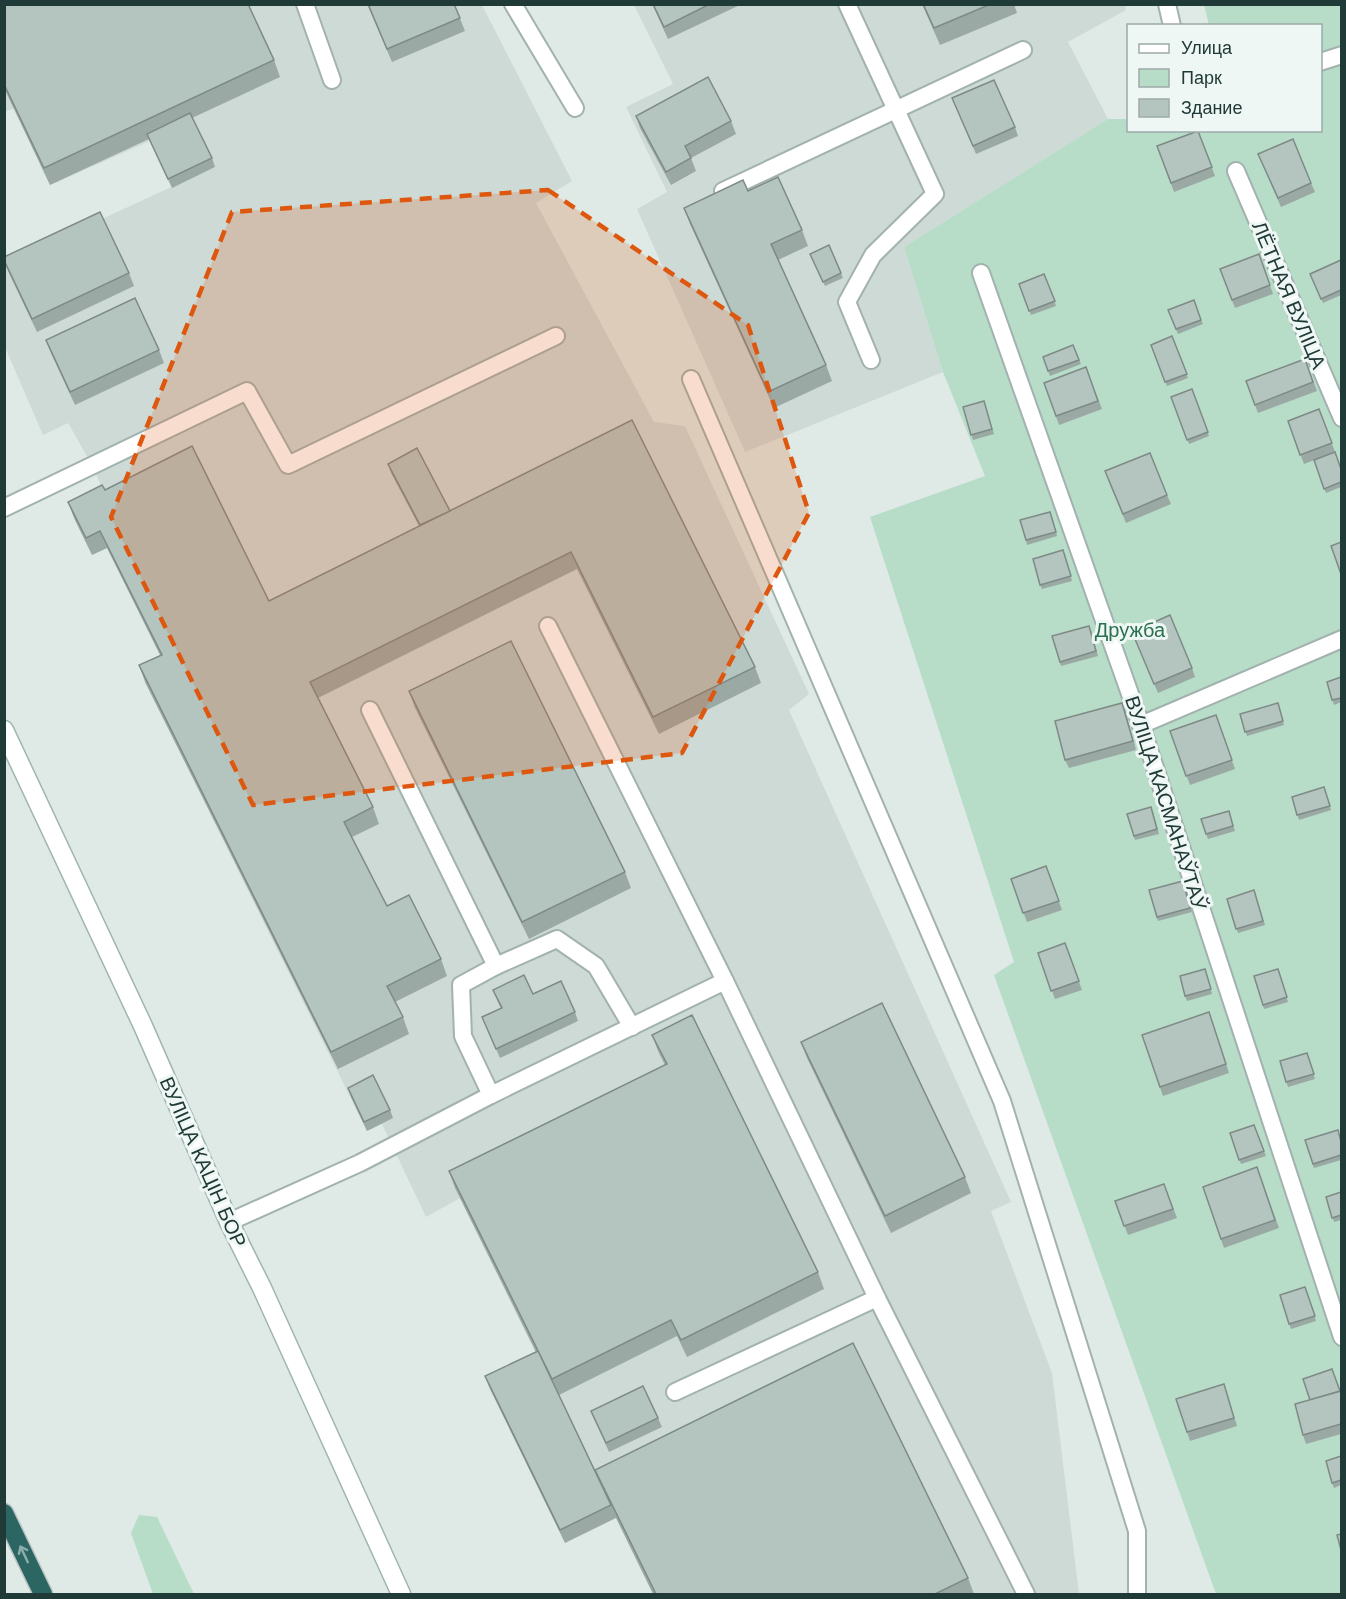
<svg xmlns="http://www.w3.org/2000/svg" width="1346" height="1599" font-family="Helvetica,sans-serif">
	<rect width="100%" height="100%" fill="#dfeae7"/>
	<!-- built -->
	<g fill="#cddad6">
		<polygon points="5,5 482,5 572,181 536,203 654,422 685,426 809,694 789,710 1011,1202 991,1211 1052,1373 1079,1594 654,1594 460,1198 426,1217 382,1124 367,1131 145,682 168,671 107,548 92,555 74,518 108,501 92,465 68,423 43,435 5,347 4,264 215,167 193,122 50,185 14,108 5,112"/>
		<polygon points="634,5 1125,5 1126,10 1068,42 1108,119 904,247 943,372 745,452 637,209 667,192 626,107 673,84"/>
	</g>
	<!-- green -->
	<g fill="#b7dcc7">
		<polygon points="1204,5 1341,5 1341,1594 1216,1594 994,975 1014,962 870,517 985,476 943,372 904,247 1108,119 1128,119 1128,130 1320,130 1320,26 1209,25"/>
		<polygon points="139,1515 157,1517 194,1594 153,1594 131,1533"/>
	</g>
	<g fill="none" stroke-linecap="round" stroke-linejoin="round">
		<!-- lane casing -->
		<g stroke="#a2b2af" stroke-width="20">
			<g id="lane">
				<polyline points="305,4 332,80"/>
				<polyline points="513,4 575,108"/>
				<polyline points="847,4 935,194 873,255 847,302 871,360"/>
				<polyline points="1167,4 1172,26"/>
				<polyline points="1320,62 1342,55"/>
				<polyline points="1236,171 1342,418"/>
				<polyline points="723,191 1023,50"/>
				<polyline points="981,273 1141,725 1342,1337"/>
				<polyline points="691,379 1002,1101 1137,1531 1137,1594"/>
				<polyline points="4,508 247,391 288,465 556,336"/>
				<polyline points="370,710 496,966"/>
				<polyline points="1141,725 1342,639"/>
				<polyline points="491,1095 463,1036 461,985 496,966 557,939 596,966 632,1027"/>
				<polyline points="229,1222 360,1163 491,1095 725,981 548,626"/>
				<polyline points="877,1298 1026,1594"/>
				<polyline points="675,1392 877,1298 725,981"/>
			</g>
		</g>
		<!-- secondary casing -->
		<g stroke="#9eb6b1" stroke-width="21">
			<polyline id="secondary" points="4,730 143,1026 229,1222 262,1288 401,1594"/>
		</g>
		<!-- highway casing -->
		<g stroke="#bcc4c3" stroke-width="21">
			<polyline id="highway" points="4,1513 43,1594"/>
		</g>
		<!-- lane -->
		<use href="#lane" stroke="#fff" stroke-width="16"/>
		<!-- secondary -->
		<use href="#secondary" stroke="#fff" stroke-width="18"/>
		<!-- highway -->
		<use href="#highway" stroke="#2b6663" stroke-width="18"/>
	</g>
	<!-- wall -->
	<g fill="#9ba9a5">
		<polygon points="4,4 274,60 280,77 192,118 212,158 215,167 172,188 149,139 50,185 4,88"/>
		<polygon points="367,4 454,4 465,31 392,62"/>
		<polygon points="652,4 742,4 668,39"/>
		<polygon points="922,4 1014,4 1017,13 940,45"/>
		<polygon points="952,98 1015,127 1018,136 976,154"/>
		<polygon points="636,116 731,121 736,134 691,158 696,171 671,185 640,128"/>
		<polygon points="1198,131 1215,176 1174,192 1157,146"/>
		<polygon points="1258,154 1311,183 1315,192 1281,207"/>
		<polygon points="748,191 802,230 808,246 778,260 826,365 832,381 774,408 690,224 684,208"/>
		<polygon points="829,245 843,278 825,286 812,258"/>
		<polygon points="1259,254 1273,294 1235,308 1220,269"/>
		<polygon points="1341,260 1341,295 1323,303 1310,274"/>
		<polygon points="4,261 129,273 134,286 37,332 8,271"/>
		<polygon points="1044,274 1056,306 1031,315 1019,284"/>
		<polygon points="1168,310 1201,320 1203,324 1178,334"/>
		<polygon points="1172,336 1188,378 1167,386 1151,345"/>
		<polygon points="46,340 159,350 164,363 75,405 51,353"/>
		<polygon points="1073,345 1081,364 1050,376 1043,357"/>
		<polygon points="1305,359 1317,391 1258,413 1246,381"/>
		<polygon points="1086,367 1102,409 1059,425 1044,383"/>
		<polygon points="1192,389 1209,436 1189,444 1171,397"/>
		<polygon points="984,401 994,434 973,440 963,407"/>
		<polygon points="1319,409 1335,452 1304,464 1288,421"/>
		<polygon points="632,420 755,667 761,683 659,734 577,569 318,698 373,807 379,824 352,837 387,906 441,959 447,976 395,1002 403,1017 409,1034 338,1069 145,682 139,665 160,655 107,548 92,555 74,518 68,502 269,601 419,526 391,473 388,464 450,511"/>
		<polygon points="1314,460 1341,469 1341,487 1326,493"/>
		<polygon points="1108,480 1167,495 1171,504 1126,523"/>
		<polygon points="1052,516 1057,536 1027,545 1026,540"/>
		<polygon points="1063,550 1072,581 1042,589 1040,585"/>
		<polygon points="1091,630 1098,656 1061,666 1052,636"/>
		<polygon points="1132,632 1192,668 1195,677 1158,693"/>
		<polygon points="1341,677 1341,702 1334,705 1327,682"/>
		<polygon points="409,691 625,872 631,888 529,939 415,708"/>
		<polygon points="1278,703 1284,725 1247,736 1240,714"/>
		<polygon points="1125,711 1136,750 1069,768 1065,760"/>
		<polygon points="1216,715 1235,769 1190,785 1170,731"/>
		<polygon points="1324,787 1331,810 1299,820 1292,797"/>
		<polygon points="1229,811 1235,831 1208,839 1201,819"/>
		<polygon points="1153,812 1159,834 1135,840 1127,814"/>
		<polygon points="1046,866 1062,910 1027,922 1011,879"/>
		<polygon points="1183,881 1192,912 1158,921 1149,890"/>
		<polygon points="1254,890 1265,925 1238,933 1227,899"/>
		<polygon points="1065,943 1082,990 1055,999 1038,953"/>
		<polygon points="1205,969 1212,994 1187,1001 1185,996"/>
		<polygon points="1278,969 1288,1002 1264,1009 1254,976"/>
		<polygon points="493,990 533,994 575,1012 578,1021 500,1058 482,1017 501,1009"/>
		<polygon points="1209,1012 1229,1073 1163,1096 1142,1035"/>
		<polygon points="652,1035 818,1272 824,1289 687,1357 677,1336 559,1395 595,1471 968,1578 974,1594 653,1594 616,1518 565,1543 490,1389 485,1376 536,1352 455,1188 449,1171 665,1065 658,1051"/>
		<polygon points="801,1042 965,1177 971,1193 891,1233 807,1058"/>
		<polygon points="1307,1053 1315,1079 1288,1087 1280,1061"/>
		<polygon points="348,1088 390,1110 393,1118 367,1131 351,1097"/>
		<polygon points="1254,1125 1266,1156 1241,1164 1230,1133"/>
		<polygon points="1305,1140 1341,1141 1341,1160 1314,1168"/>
		<polygon points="1257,1167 1279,1228 1224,1248 1203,1187"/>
		<polygon points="1164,1184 1177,1218 1128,1235 1115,1201"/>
		<polygon points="1341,1192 1341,1220 1334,1222 1326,1197"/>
		<polygon points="1305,1287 1316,1321 1291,1329 1280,1295"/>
		<polygon points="1340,1391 1341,1391 1341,1434 1306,1444 1303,1435"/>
		<polygon points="1227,1393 1237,1426 1190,1441 1176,1399"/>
		<polygon points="591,1411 658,1418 662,1427 609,1452"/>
		<polygon points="1341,1456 1341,1485 1334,1488 1332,1483"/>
	</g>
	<!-- shaded-wall -->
	<polygon fill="#7e8a86" points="1122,703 1125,711 1136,750 1133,741"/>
	<!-- building -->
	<g fill="#b4c5c0" stroke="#7e8a86" stroke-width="1.5">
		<polygon points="4,4 248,4 274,60 44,168 4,84"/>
		<polygon points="368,4 454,4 460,18 387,49"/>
		<polygon points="653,4 710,4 664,27"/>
		<polygon points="923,4 991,4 934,28"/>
		<polygon points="708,77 731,121 685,146 691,158 666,172 636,116"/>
		<polygon points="994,80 1015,127 973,146 952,98"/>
		<polygon points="190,113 212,158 168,179 147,134"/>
		<polygon points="1198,131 1212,167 1171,183 1157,146"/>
		<polygon points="1293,139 1311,183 1278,198 1258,154"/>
		<polygon points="778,177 802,230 771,244 826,365 768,392 684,208 743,180 748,191"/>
		<polygon points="100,212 129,273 32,319 4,260 4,257"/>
		<polygon points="829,245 841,273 823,282 810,254"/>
		<polygon points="1259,254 1270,285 1232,300 1220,269"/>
		<polygon points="1341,260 1341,290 1321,299 1310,274"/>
		<polygon points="1044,274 1055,301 1029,311 1019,284"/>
		<polygon points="135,298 159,350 70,392 46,340"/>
		<polygon points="1194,300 1201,320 1176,329 1168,310"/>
		<polygon points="1172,336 1187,374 1165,382 1151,345"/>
		<polygon points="1073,345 1079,360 1048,371 1043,357"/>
		<polygon points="1305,359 1313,382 1255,405 1246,381"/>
		<polygon points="1086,367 1098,401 1056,416 1044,383"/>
		<polygon points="1192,389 1208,432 1187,440 1171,397"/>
		<polygon points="984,401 992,429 971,435 963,407"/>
		<polygon points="1319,409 1332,443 1300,455 1288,421"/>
		<polygon points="632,420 755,667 653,717 571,552 310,682 373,807 344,822 387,906 409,895 441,959 387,986 403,1017 331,1052 139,665 162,655 100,531 86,538 68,502 102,485 105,490 192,446 269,601"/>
		<polygon points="417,448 450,511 420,525 388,464"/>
		<polygon points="1335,452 1341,469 1341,482 1324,489 1314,460"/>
		<polygon points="1150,453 1167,495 1123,514 1105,471"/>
		<polygon points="1050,512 1056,532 1026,540 1020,520"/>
		<polygon points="1341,542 1341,574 1331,546"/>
		<polygon points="1063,550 1071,576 1040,585 1033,559"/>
		<polygon points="1170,615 1192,668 1154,684 1132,632"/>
		<polygon points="1089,626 1096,651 1060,662 1052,636"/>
		<polygon points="511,641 625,872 522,922 409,691"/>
		<polygon points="1341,677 1341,698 1332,700 1327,682"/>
		<polygon points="1122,703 1133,741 1065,760 1055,721"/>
		<polygon points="1278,703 1283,721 1245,732 1240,714"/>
		<polygon points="1216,715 1232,760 1186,776 1170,731"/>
		<polygon points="1324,787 1330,806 1297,815 1292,797"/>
		<polygon points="1151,807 1157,829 1134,836 1127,814"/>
		<polygon points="1229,811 1233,826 1206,834 1201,819"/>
		<polygon points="1046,866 1059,901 1023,913 1011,879"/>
		<polygon points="1183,881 1190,908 1157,917 1149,890"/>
		<polygon points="1254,890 1263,921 1236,929 1227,899"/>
		<polygon points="1065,943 1079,981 1051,991 1038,953"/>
		<polygon points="1205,969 1211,989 1185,996 1180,976"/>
		<polygon points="1278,969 1287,997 1263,1005 1254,976"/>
		<polygon points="524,975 533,994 561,981 575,1012 496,1049 482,1017 502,1008 493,990"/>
		<polygon points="882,1003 965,1177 885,1216 801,1042"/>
		<polygon points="1209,1012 1226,1064 1160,1087 1142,1035"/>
		<polygon points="692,1015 818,1272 681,1340 671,1320 552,1379 449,1171 667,1064 652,1035"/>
		<polygon points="1307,1053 1314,1074 1286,1082 1280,1061"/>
		<polygon points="373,1075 390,1110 364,1122 348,1088"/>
		<polygon points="1254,1125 1264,1151 1239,1160 1230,1133"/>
		<polygon points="1338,1130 1341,1142 1341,1155 1313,1164 1305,1140"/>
		<polygon points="1257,1167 1275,1220 1221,1239 1203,1187"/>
		<polygon points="1164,1184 1173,1209 1124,1226 1115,1201"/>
		<polygon points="1341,1192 1341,1215 1332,1218 1326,1197"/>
		<polygon points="1305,1287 1315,1316 1289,1324 1280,1295"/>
		<polygon points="853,1343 968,1578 935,1594 656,1594 595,1470"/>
		<polygon points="538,1351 611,1505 560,1530 485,1376"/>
		<polygon points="1332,1369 1340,1391 1310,1400 1303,1379"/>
		<polygon points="1224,1384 1234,1418 1187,1432 1176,1399"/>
		<polygon points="643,1386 658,1418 606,1443 591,1411"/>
		<polygon points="1341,1391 1341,1424 1303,1435 1295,1404"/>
		<polygon points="1341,1456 1341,1480 1332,1483 1326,1461"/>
		<polygon points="1341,1534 1341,1550 1337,1535"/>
	</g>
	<!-- one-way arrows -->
	<defs><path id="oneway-shaft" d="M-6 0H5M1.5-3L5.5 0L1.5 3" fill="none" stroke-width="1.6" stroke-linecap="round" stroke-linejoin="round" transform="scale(1.5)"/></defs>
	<use stroke="#8daeac" href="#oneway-shaft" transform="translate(24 1554) rotate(-115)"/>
	<!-- marked area -->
	<path fill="#de570e" fill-opacity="0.2" stroke="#de570e" stroke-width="4.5" stroke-dasharray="12 8" stroke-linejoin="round" d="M548 190 748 325 809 513 682 753 253 805 111 517 232 212Z"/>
	<g text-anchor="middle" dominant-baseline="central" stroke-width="6" stroke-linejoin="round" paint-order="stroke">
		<!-- street labels -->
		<g font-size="20" fill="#203a37" stroke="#eff7f4">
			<text transform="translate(1289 295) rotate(67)">ЛЁТНАЯ ВУЛІЦА</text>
			<text transform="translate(1166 803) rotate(72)">ВУЛІЦА КАСМАНАЎТАЎ</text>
			<text transform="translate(203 1162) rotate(66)">ВУЛІЦА КАЦІН БОР</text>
		</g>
		<!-- park labels -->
		<g font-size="20" fill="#2a7150" stroke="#eff7f4">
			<text x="1130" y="630">Дружба</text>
		</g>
	</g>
	<!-- border -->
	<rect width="1346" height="1599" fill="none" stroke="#203a37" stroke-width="12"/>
	<!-- legend -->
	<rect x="1127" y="24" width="195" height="108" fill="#eff7f4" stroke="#9caba8" stroke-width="1.5"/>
	<rect x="1139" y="44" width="30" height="9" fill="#ffffff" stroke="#9caba8" stroke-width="1.5"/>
	<text x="1181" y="54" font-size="18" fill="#203a37">Улица</text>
	<rect x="1139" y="69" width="30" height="18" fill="#b7dcc7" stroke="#9caba8" stroke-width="1.5"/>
	<text x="1181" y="84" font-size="18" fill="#203a37">Парк</text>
	<rect x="1139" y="99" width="30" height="18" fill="#b4c5c0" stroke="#9caba8" stroke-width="1.5"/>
	<text x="1181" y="114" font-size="18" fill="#203a37">Здание</text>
</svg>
